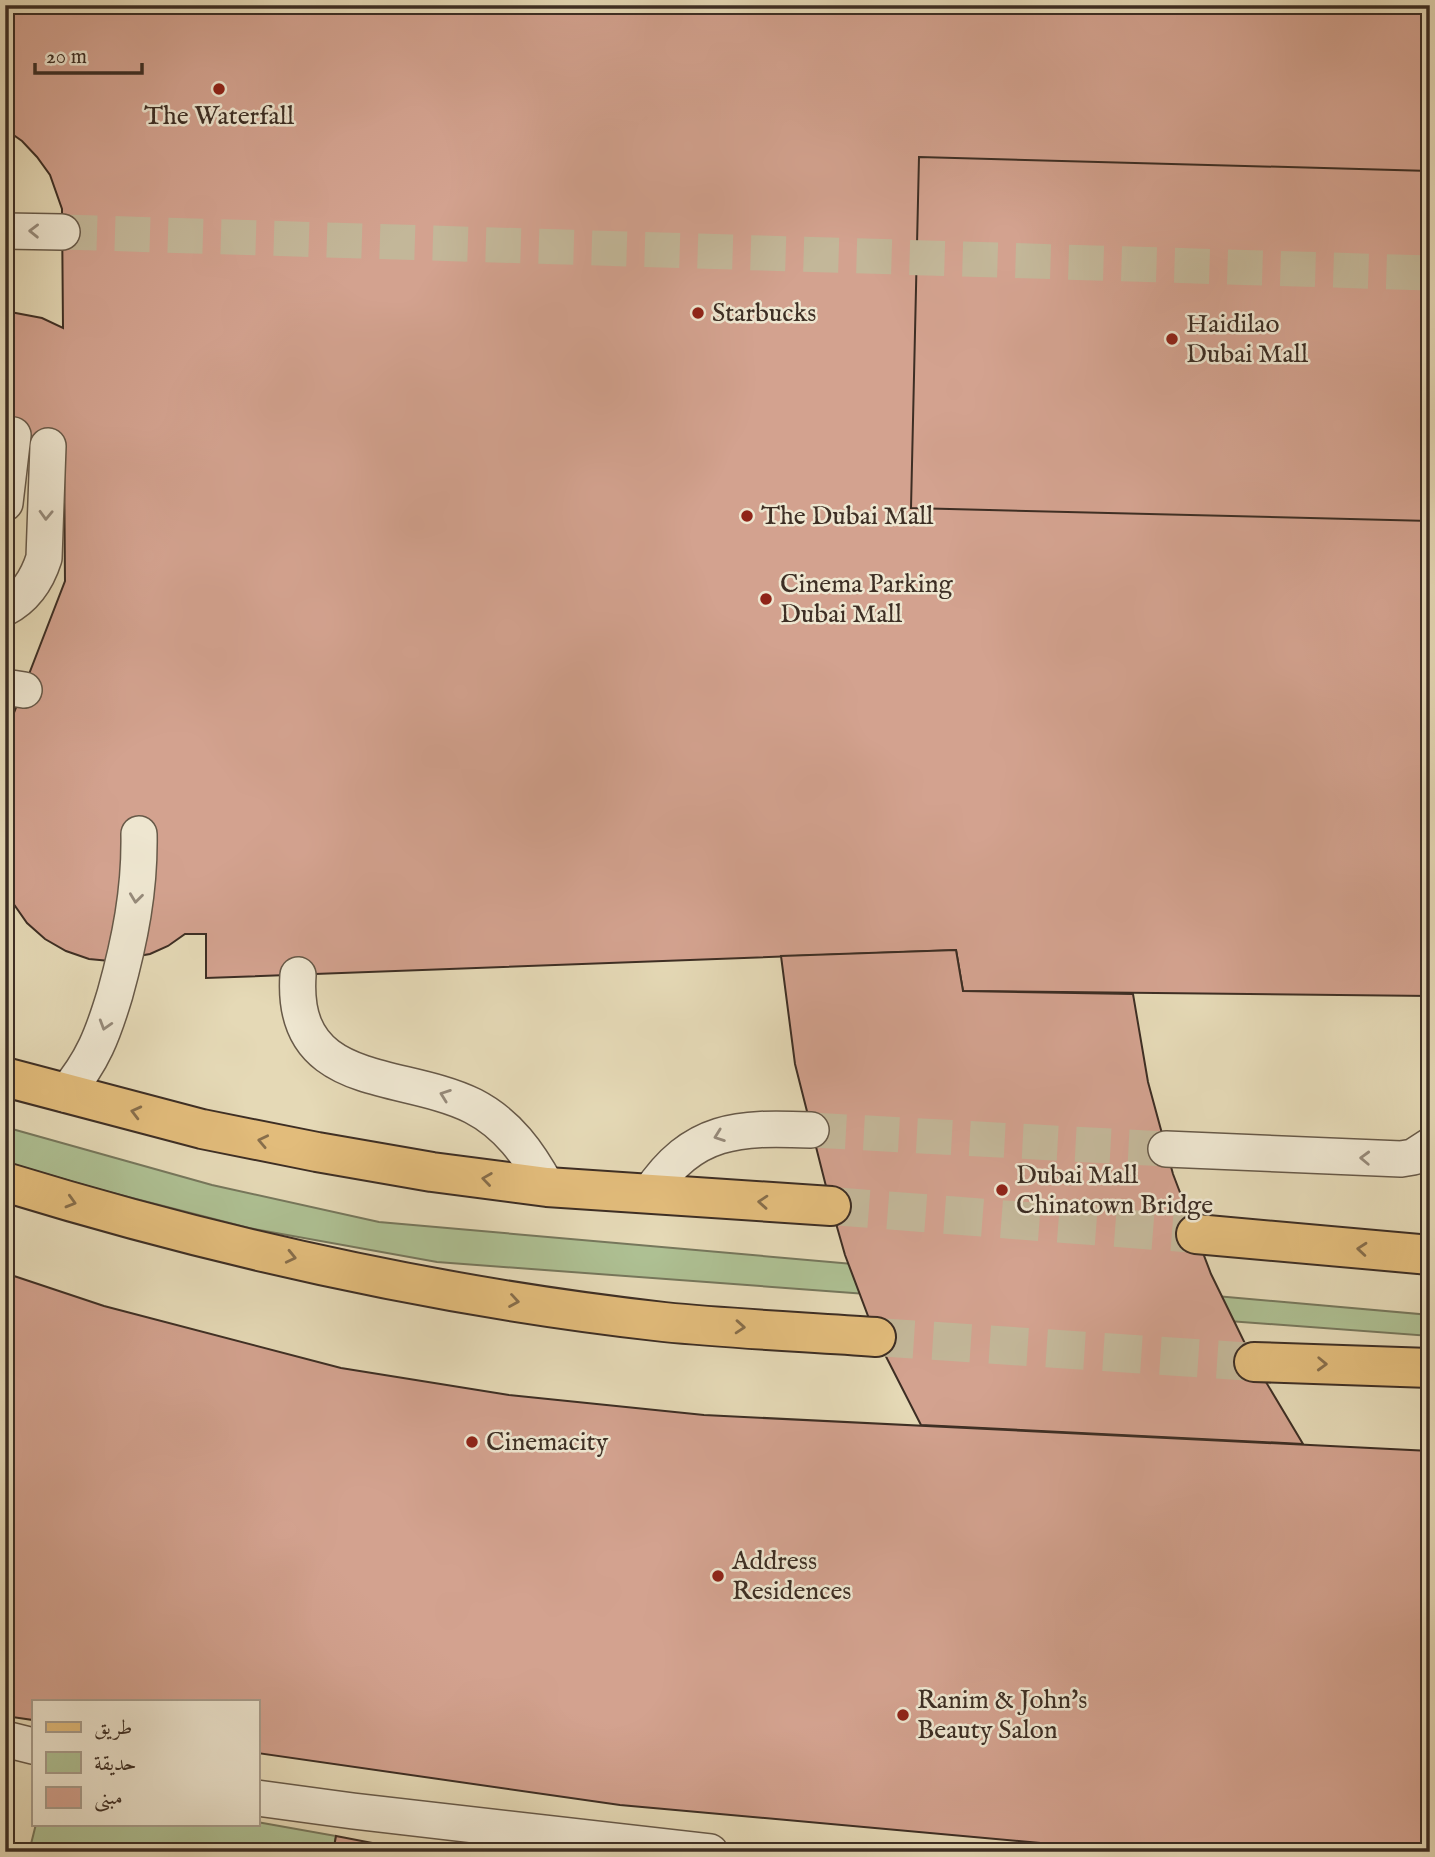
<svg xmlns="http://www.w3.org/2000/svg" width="1435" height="1857" font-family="'IM FELL English',Amiri,serif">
	<rect width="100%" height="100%" fill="#e5d9b6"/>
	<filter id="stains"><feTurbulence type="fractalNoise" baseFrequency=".00286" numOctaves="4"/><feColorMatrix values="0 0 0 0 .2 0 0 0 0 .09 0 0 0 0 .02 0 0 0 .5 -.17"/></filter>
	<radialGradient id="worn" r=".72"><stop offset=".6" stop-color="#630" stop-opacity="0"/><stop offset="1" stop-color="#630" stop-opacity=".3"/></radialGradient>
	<!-- green -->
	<g fill="#aec093" stroke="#76775c" stroke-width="2">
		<polygon points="5,1127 212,1185 379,1222 1430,1315 1430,1336 437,1262 249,1228 101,1190 5,1162"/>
		<polygon points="257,1822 336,1836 333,1852 29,1852 36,1824"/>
	</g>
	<!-- building -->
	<g fill="#d3a28f" stroke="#3d2e24" stroke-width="2">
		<polygon points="5,5 1430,5 1430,996 963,991 956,950 206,978 206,934 185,934 168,946 150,954 110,961 89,959 66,951 45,939 27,923 13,903 5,887 5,747 12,718 65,581 64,450 5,430 5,311 42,318 63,328 62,209 50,175 37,157 22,141 5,129"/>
		<polygon points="919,157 1430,171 1430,521 911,508"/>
		<polygon points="956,950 963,991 1133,994 1148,1082 1173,1174 1211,1274 1234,1321 1254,1362 1303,1444 921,1425 876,1337 845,1255 831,1206 795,1064 781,956"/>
		<polygon points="5,1273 104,1306 341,1368 509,1395 704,1415 1430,1451 1430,1852 1139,1852 620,1805 257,1753 257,1701 33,1701 33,1720 5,1716"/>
		<polygon points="336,1836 419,1852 333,1852"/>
	</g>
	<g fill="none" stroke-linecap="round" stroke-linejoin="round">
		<!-- minor-tunnel -->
		<g stroke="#c3b799" stroke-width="35" stroke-dasharray="35 18" stroke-linecap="butt">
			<polyline points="62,232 1430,273"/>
			<polyline points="811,1130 1166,1149"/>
		</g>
		<!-- major-tunnel -->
		<g stroke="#c3b799" stroke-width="38" stroke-dasharray="38 19" stroke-linecap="butt">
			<polyline points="831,1206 1196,1234"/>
			<polyline points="876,1337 1254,1362"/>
		</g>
		<!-- minor casing -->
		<g stroke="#675948" stroke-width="38">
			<g id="minor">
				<polyline points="5,231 62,232"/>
				<polyline points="5,503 13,435"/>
				<path d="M5 608C26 597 37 580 44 558L48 446"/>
				<polyline points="5,687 24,690"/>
				<path d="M298 975C290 1091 401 1070 473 1106 508 1124 529 1154 547 1187"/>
				<path d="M65 1094C93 1061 103 1034 115 994 130 940 140 890 139 834"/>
				<polyline points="1166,1149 1401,1159 1413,1157 1430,1146"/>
				<path d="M649 1194C693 1128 738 1127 811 1130"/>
				<polyline points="5,1739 33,1746"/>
				<polyline points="257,1798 353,1811 710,1852"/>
			</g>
		</g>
		<!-- major casing -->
		<g stroke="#3d2e24" stroke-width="42">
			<g id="major">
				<polyline points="5,1077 202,1129 317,1152 432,1172 547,1187 831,1206"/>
				<path d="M5 1182C220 1248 441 1297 664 1322 734 1329 806 1332 876 1337"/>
				<polyline points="1196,1234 1430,1255"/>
				<polyline points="1254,1362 1430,1368"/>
			</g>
		</g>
		<!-- minor -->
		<use href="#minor" stroke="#eee6d0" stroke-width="35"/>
		<!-- major -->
		<use href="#major" stroke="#e2bc7b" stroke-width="38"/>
	</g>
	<!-- one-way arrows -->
	<defs><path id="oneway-chevron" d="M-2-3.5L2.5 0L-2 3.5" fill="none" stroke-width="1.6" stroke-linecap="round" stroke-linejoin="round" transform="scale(1.75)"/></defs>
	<g stroke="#968a7a">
		<use href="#oneway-chevron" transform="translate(34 231) rotate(-179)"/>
		<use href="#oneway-chevron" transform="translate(46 515) rotate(92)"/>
		<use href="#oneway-chevron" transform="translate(136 898) rotate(97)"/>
		<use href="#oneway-chevron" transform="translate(105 1025) rotate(107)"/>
		<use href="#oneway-chevron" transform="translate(445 1095) rotate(-160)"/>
		<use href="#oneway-chevron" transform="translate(719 1136) rotate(160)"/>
		<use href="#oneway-chevron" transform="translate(1365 1158) rotate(-178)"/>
	</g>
	<g stroke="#876e4b">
		<use href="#oneway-chevron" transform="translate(136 1112) rotate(-166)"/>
		<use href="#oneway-chevron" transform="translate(263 1141) rotate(-168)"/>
		<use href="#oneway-chevron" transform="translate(487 1179) rotate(-172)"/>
		<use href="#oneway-chevron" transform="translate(71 1202) rotate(16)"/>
		<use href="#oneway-chevron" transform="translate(763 1202) rotate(-176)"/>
		<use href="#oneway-chevron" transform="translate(1362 1249) rotate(-175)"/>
		<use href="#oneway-chevron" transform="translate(291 1257) rotate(13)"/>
		<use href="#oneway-chevron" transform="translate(514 1301) rotate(9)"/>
		<use href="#oneway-chevron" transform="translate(740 1327) rotate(4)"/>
		<use href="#oneway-chevron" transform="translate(1322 1364) rotate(2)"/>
	</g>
	<!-- markers -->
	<g fill="#8f2418" stroke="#eee6d0" stroke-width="2.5">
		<circle cx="219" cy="89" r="7"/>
		<circle cx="698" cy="313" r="7"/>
		<circle cx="1172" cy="339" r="7"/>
		<circle cx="747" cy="516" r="7"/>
		<circle cx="766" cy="599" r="7"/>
		<circle cx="1002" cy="1190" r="7"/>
		<circle cx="472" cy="1442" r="7"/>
		<circle cx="718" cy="1576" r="7"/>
		<circle cx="903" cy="1715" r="7"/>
	</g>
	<g text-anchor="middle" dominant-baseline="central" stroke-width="5" stroke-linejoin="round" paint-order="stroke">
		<!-- poi labels -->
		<g font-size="26" fill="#3d2e24" stroke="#eee6d0" text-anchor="start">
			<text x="219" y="116" text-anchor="middle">The Waterfall</text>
			<text x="712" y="313">Starbucks</text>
			<text x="1186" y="324">Haidilao<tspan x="1186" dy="30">Dubai Mall</tspan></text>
			<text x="761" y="516">The Dubai Mall</text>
			<text x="780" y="584">Cinema Parking<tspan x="780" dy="30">Dubai Mall</tspan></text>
			<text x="1016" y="1175">Dubai Mall<tspan x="1016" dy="30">Chinatown Bridge</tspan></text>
			<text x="486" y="1442">Cinemacity</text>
			<text x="732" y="1561">Address<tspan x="732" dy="30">Residences</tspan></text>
			<text x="917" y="1700">Ranim &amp; John's<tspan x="917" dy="30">Beauty Salon</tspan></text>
		</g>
	</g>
	<!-- margin -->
	<rect width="1435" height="1857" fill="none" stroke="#e5d9b6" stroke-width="28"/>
	<rect x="7" y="7" width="1421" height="1843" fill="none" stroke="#3d2e24" stroke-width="3.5"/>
	<rect x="14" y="14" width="1407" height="1829" fill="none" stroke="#3d2e24" stroke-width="2"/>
	<!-- legend -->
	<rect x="32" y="1700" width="228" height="126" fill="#eee6d0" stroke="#a79c8b" stroke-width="2"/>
	<rect x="46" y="1722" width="35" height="10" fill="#e2bc7b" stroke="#a79c8b" stroke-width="2"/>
	<text x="94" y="1734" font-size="21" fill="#3d2e24">طريق</text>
	<rect x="46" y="1752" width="35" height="21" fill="#aec093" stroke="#a79c8b" stroke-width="2"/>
	<text x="94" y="1770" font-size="21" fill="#3d2e24">حديقة</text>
	<rect x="46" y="1787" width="35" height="21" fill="#d3a28f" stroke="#a79c8b" stroke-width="2"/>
	<text x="94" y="1804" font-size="21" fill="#3d2e24">مبنى</text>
	<!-- scale -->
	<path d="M35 63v10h107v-10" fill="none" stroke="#3d2e24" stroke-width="3.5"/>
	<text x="46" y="63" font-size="21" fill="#3d2e24" stroke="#eee6d0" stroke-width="5" paint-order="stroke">20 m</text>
	<rect width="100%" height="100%" filter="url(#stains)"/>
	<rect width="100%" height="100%" fill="url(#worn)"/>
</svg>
